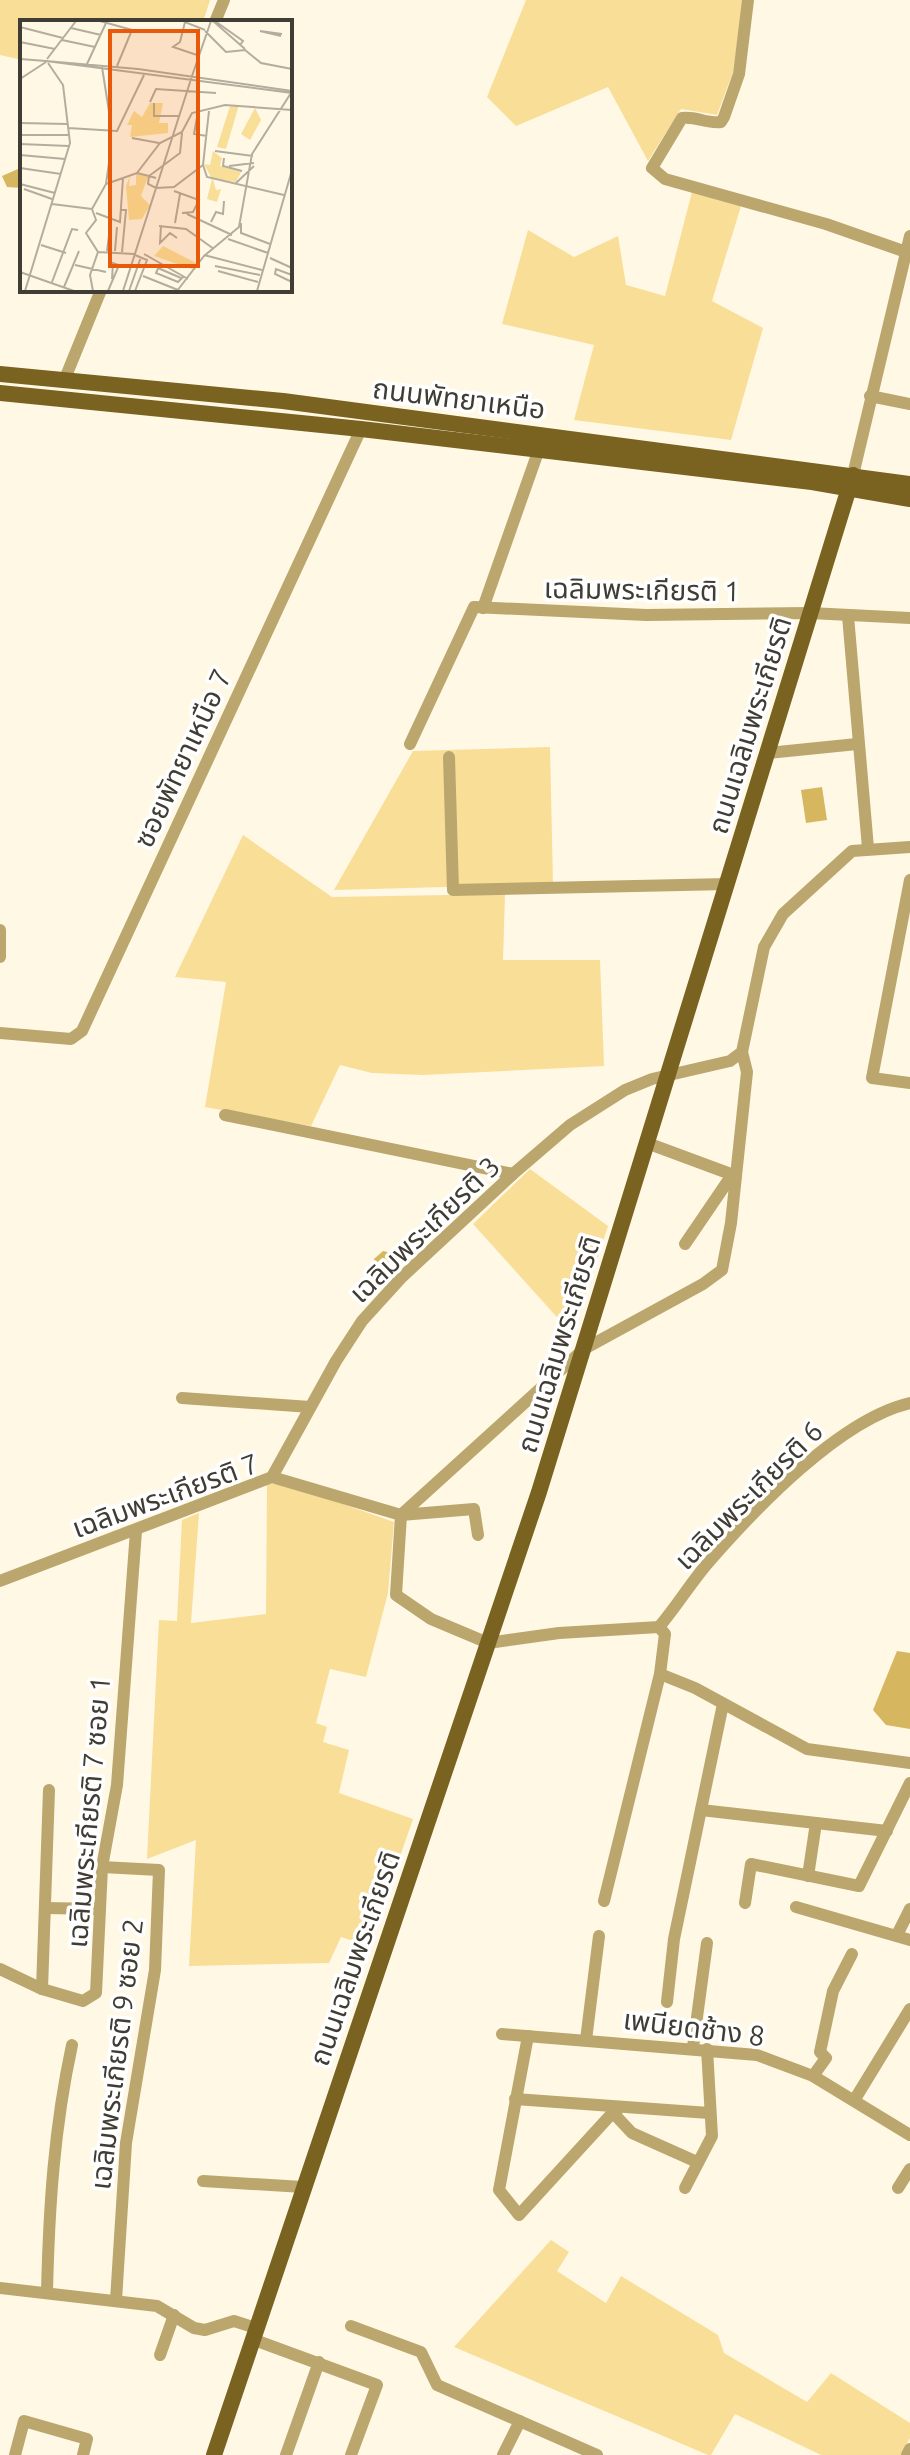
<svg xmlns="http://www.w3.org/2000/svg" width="910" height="2455" font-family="Ubuntu,'Noto Sans Thai',sans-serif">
	<rect width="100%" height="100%" fill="#fff8e5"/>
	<!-- green -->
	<g fill="#f9de97">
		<polygon points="0,0 210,0 203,22 22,22 22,60 0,55"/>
		<polygon points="526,0 743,0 733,72 717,115 681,109 648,161 608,87 516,126 487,97"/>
		<polygon points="692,192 741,206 712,301 763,328 731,440 574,420 594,345 502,324 528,230 574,257 618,236 626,285 665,296"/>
		<polygon points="550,747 553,884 334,890 413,751"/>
		<polygon points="243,835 332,897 505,894 503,960 600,960 604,1066 423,1075 372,1073 340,1065 311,1126 205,1107 226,982 175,977"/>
		<polygon points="530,1169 608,1226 573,1335 473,1224"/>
		<polygon points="267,1484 286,1484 394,1522 388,1593 366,1677 330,1669 316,1723 327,1727 323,1742 349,1750 339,1793 413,1819 369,1946 341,1937 329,1963 189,1966 196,1840 147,1859 159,1620 177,1621 182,1520 199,1513 191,1623 266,1614"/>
		<polygon points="551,2240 569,2252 557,2271 606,2303 621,2276 718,2335 724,2353 807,2402 831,2373 910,2423 910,2438 901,2455 821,2455 735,2414 711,2455 708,2455 454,2347"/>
	</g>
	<!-- water -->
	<g fill="#d6b65e">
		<polygon points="18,169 22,172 22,188 7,187 2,176"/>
		<polygon points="822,787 827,820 806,823 801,790"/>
		<polygon points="383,1251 391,1253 394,1258 381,1271 374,1266 374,1259"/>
		<polygon points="897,1651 910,1653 910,1729 886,1725 873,1710"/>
	</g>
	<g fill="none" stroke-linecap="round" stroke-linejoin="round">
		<!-- minor -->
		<g stroke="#bba66e" stroke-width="12">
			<path d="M748 0 739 74 724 117 721 122C707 124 696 116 682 118L652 168 665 179 826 224 906 252"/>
			<polyline points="215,22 224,0"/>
			<polyline points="64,381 101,290"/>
			<polyline points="870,396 910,404"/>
			<polyline points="853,475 910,236"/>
			<polyline points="483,608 538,452"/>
			<polyline points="848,616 868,848"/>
			<polyline points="410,744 474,607 646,615 810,613 910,618"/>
			<polyline points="768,753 857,744"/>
			<polyline points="449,757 453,890 728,884"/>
			<polyline points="910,880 872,1078 910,1083"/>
			<polyline points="0,930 0,957"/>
			<polyline points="0,1033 71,1039 82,1031 361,429"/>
			<polyline points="225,1115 513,1174"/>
			<polyline points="647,1143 736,1176"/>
			<polyline points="685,1244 732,1175"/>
			<polyline points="182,1398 310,1407"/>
			<polyline points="272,1477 336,1361 362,1321 402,1277 513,1174 570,1125 625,1090 652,1079 730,1061 742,1052 764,947 783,914 852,851 910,847"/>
			<polyline points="478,1535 474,1509 401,1515 584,1349 703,1284 722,1270 731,1223 747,1072 742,1052"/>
			<path d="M0 1581 272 1477 401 1515 396 1595 431 1619 488 1643 559 1633 659 1627C676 1607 690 1584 707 1564 754 1510 840 1419 910 1403"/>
			<polyline points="660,1674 695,1688 807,1749 910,1763"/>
			<polyline points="701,1810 887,1831"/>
			<polyline points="102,1867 159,1870 155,1970 126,2143 116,2300"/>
			<polyline points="808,1876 816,1823"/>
			<polyline points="604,1901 660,1674 665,1634 659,1627"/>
			<polyline points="745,1903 751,1864 859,1886 910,1783"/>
			<polyline points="796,1907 910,1940"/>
			<polyline points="46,1908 100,1909"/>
			<polyline points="897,1935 910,1909"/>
			<polyline points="0,1969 42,1989 83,2001 96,1993 102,1867 117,1785 136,1531"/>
			<polyline points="42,1989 49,1790"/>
			<polyline points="667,2002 674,1939 723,1704"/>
			<polyline points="502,2034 757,2055 813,2076 910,2135"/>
			<polyline points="528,2036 499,2190 519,2215 617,2108"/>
			<polyline points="586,2040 599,1936"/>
			<polyline points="693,2047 707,1943"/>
			<polyline points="813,2076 826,2058 820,2052 833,1991 852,1954"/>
			<polyline points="515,2099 709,2113"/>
			<polyline points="855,2099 910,2009"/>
			<polyline points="617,2108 616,2116 632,2133 697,2162"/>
			<polyline points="203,2181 303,2187"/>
			<polyline points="685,2188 712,2136 707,2049"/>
			<polyline points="898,2188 910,2169"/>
			<polyline points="0,2288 157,2306 194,2328 205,2330 234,2321 256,2328"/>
			<path d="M47 2292C49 2208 54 2128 72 2045"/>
			<polyline points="351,2326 421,2352 437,2385 597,2455"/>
			<polyline points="252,2339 377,2385 351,2455"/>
			<polyline points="160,2355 174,2315"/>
			<polyline points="15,2455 24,2421 87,2439 83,2455"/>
			<polyline points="286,2455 319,2362"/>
			<polyline points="503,2455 520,2421"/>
			<polyline points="907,2455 910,2449"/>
		</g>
		<!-- major -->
		<g stroke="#7a6320" stroke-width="16">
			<polyline points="0,374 283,401 910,484"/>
			<polyline points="0,393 361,429 812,482 910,499"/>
			<polyline points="214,2455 539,1492 853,475"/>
		</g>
	</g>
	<g text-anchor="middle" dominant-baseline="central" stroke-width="7" stroke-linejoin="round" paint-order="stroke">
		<!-- street labels -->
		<g font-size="28" fill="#403d34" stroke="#fff">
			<text transform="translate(459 398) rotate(7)">ถนนพัทยาเหนือ</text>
			<text transform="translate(642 589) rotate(1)">เฉลิมพระเกียรติ 1</text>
			<text transform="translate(749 725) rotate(-73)">ถนนเฉลิมพระเกียรติ</text>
			<text transform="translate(182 758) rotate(-65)">ซอยพัทยาเหนือ 7</text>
			<text transform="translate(424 1229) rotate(-44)">เฉลิมพระเกียรติ 3</text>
			<text transform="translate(558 1344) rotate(-73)">ถนนเฉลิมพระเกียรติ</text>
			<text transform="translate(165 1495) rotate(-20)">เฉลิมพระเกียรติ 7</text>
			<text transform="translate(748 1495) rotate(-45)">เฉลิมพระเกียรติ 6</text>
			<text transform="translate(88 1812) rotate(-85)">เฉลิมพระเกียรติ 7 ซอย 1</text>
			<text transform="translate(354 1958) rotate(-71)">ถนนเฉลิมพระเกียรติ</text>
			<text transform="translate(694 2027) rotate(7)">เพนียดช้าง 8</text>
			<text transform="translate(116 2054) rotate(-83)">เฉลิมพระเกียรติ 9 ซอย 2</text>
		</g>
	</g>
	<!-- overview -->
	<g transform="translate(20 20)">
		<rect width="272" height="272" fill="#fff8e5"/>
		<path d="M130 83H143L139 103H148V113L110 117 112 105H107L114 91 122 97ZM219 85 206 129 197 127 210 86ZM235 88 241 100 230 120 221 114ZM193 131 202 138 200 146 221 152 216 162 193 159 196 170 201 169 197 182 187 179 192 159 184 144 190 145ZM116 153 128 157 121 176 130 185 122 199 109 200 106 166 110 156 109 166 116 165ZM143 226 178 244 175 250 134 236Z" fill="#f9de97"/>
		<path fill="none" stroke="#b3ad9e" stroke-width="2" d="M80 1 112 10 97 46M193 1 225 29M195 1 223 21 220 25M0 7 43 18M51 8 81 15M185 11 206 32 225 30 241 43 272 49M261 16 240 11 262 14M42 20 75 27M0 22 35 29M177 35 153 27 160 22 165 2 185 10M0 39 26 41M27 39 56 1M67 44 86 3M172 56 191 1M0 59 26 42M272 71 118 49 26 41 272 73M130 82 136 69 196 73M134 83V96H160M189 91 183 145 187 157 264 175M178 92 174 114 187 116M0 103 47 104M48 108 97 111 124 55M0 115H48M112 118 139 123M0 124 49 126M195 131 233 136M0 135 45 139M204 138 203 146 222 151M209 146 234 143M0 148 41 154M117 153 140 123 162 112 172 93 205 85 272 90M136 158 129 156 160 133 162 113M216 163 234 146M0 164 35 173M86 164 117 153 129 156 128 164 136 168 154 167 183 145M4 169 32 179M154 171 179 180 173 192 162 193M32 184 72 189M72 189 86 164 90 136V98L82 47M72 189 76 200 66 213 78 232 70 255 73 271M100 190H106L102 232M76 193 100 202 103 158M167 194 212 215M191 202 196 192 203 194 204 181M155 203 160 174M221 203V213L250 224M139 206 166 209 194 229M141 206 140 223 150 213 157 218M208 219 248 233M21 225 46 233M87 231 91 200M95 231 97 207M78 232 114 234M124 234 168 259M115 235 127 240 115 271M184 235 242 250M250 238 272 248M140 244 136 253 158 262 164 256M55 245 86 252M195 246 240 255M138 248 161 258M198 251 238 262M0 252 54 271M272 255 256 249 255 254 272 262M123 256 158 270M32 262 52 209 58 210M44 267 59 231M5 271 50 123 43 65 28 43M88 271 99 245 93 243 92 259M103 271 172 56M109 271 121 237M157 271 184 236 219 207 232 134 271 73M237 271 272 150"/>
		<path fill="#e8590c" fill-opacity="0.15" stroke="#e8590c" stroke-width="4" d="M90 11H178V246H90Z"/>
		<rect width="272" height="272" fill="none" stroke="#403d34" stroke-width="4"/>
	</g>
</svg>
